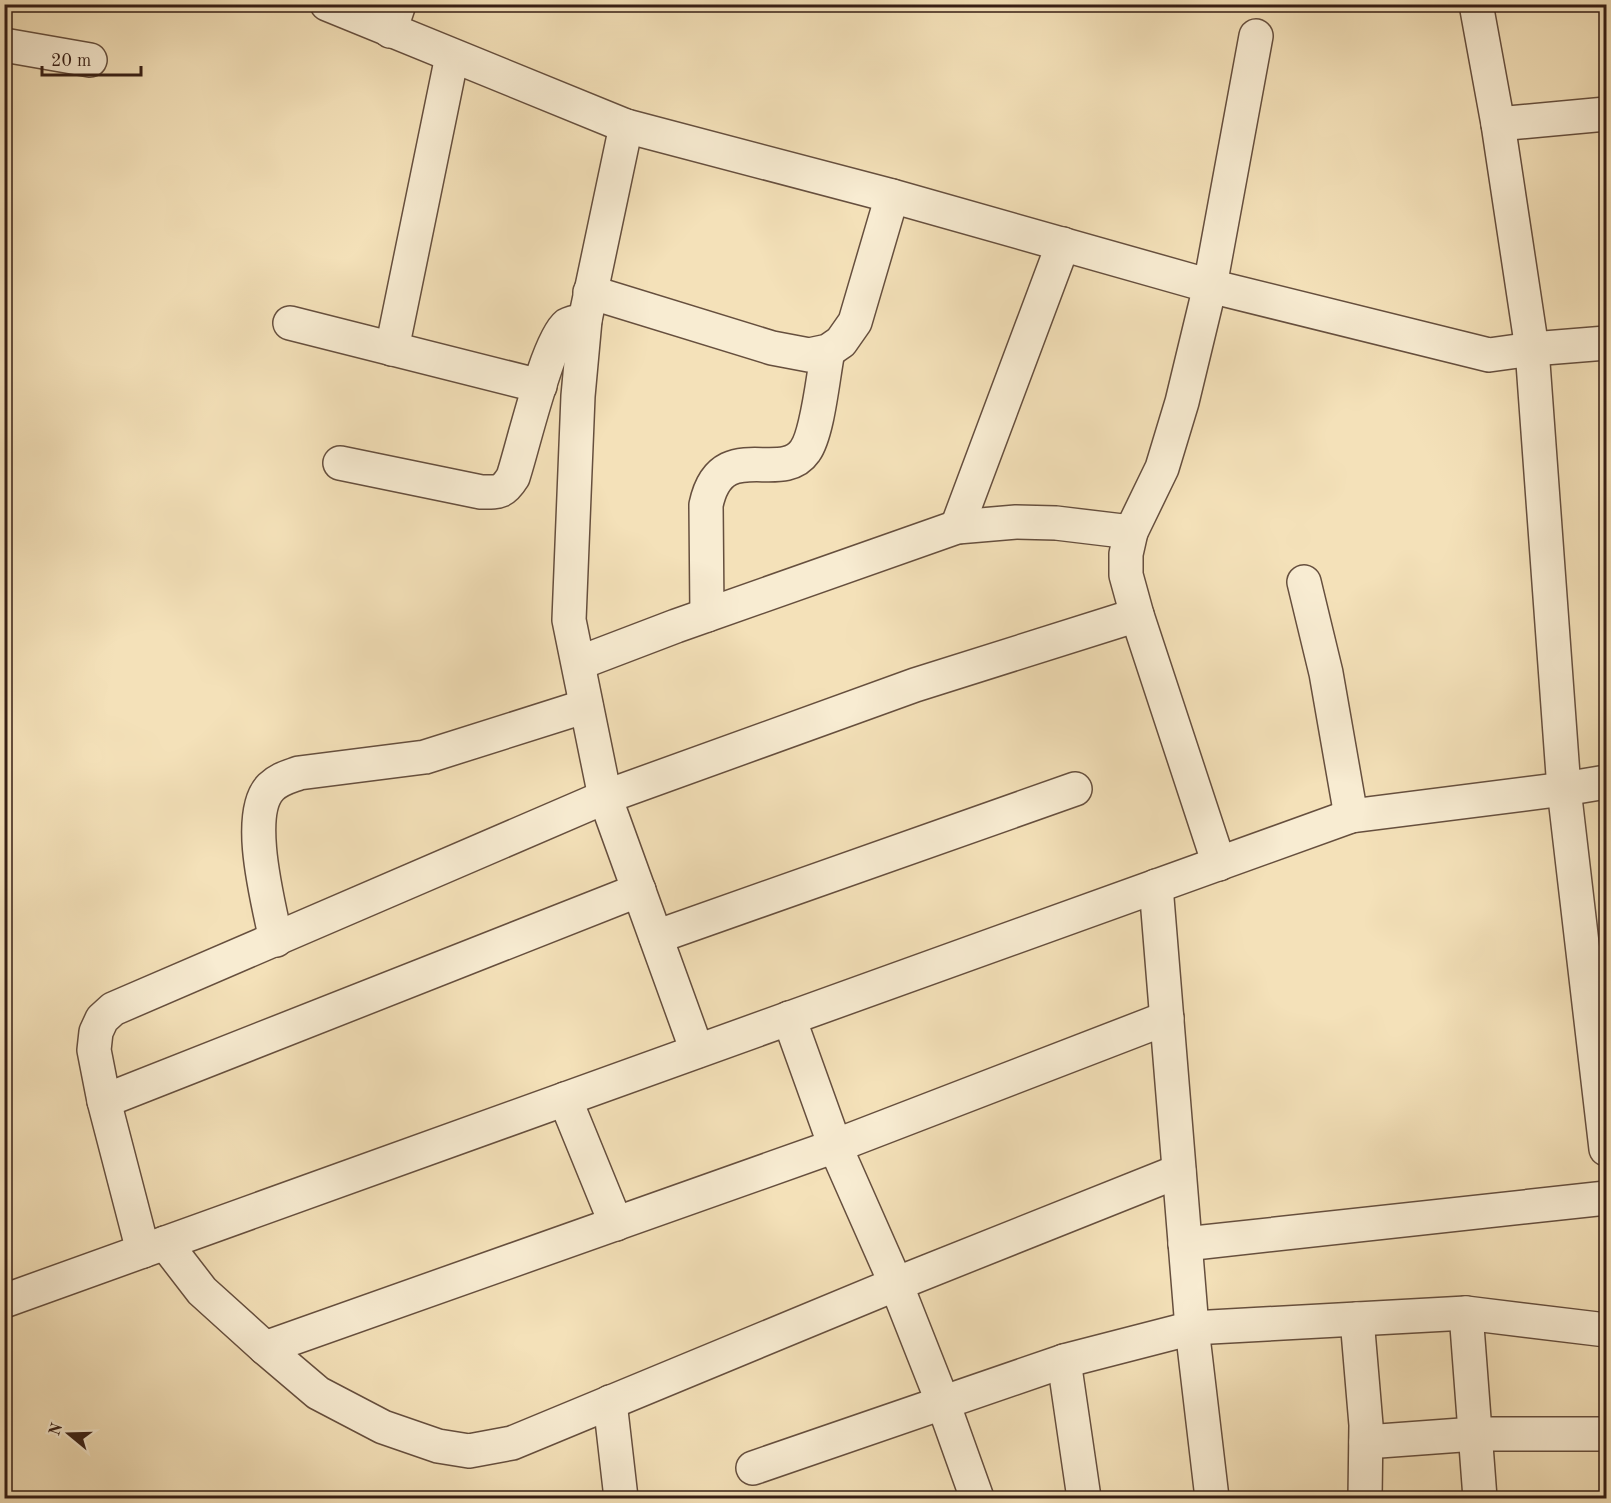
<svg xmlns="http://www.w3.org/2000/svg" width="1611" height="1503" font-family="'Old Standard TT',serif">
	<rect width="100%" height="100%" fill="#f4e1b9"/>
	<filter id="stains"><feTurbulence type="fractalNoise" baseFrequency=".00333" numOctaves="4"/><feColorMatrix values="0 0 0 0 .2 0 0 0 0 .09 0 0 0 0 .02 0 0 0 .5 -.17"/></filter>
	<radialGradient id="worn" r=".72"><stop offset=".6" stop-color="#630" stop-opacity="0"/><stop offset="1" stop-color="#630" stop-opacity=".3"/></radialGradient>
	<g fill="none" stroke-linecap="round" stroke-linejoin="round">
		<!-- minor casing -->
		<g stroke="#664f3e" stroke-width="36">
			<g id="minor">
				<polyline points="327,4 626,126 892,196 1210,286 1489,355 1532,349 1606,343"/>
				<polyline points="1476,4 1498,124 1532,349 1564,789 1606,1149"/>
				<polyline points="390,31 399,4"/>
				<polyline points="4,45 90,60"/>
				<polyline points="1498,124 1606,114"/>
				<polyline points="626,126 585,320 578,396 569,620 605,797 697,1051"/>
				<polyline points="590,292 772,348 809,355 828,351 841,342 855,322 892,196"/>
				<polyline points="290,323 540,386"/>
				<polyline points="392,349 452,56"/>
				<path d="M340 463 481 492C499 492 503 493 513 477 523 447 547 341 567 325 572 322 579 321 585 320"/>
				<polyline points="957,527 1063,244"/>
				<polyline points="1304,582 1326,673 1351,816"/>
				<path d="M707 615 706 505C721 434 781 486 805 451 818 433 823 375 828 351"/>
				<polyline points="579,663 676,626 957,527 1016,522 1056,523 1131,532"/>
				<polyline points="1219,864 1137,615 1126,575 1126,554 1131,532 1162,468 1182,402 1210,286 1256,36"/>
				<polyline points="1156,886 1192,1328 1212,1498"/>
				<polyline points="656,937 1075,789"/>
				<path d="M276 940C269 905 244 814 271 787 279 779 288 777 299 773L425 757 586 706"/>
				<polyline points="789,1018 835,1146 896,1284 943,1403 977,1498"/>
				<polyline points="565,1099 616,1224"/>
				<polyline points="104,1101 639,890"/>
				<polyline points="165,1243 202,1291 265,1348 318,1393 383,1427 438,1446 469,1451 512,1443 896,1284 1179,1171"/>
				<polyline points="1185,1244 1606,1198"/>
				<polyline points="143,1251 104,1101 94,1050 96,1032 102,1019 113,1009 605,797 915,685 1137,615"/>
				<polyline points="4,1301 1351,816 1564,789 1606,782"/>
				<polyline points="1466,1313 1480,1498"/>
				<polyline points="1357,1319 1366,1425 1365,1498"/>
				<polyline points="265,1348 835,1146 1167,1018"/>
				<polyline points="1064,1361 1084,1498"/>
				<polyline points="610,1402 621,1498"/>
				<polyline points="1366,1442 1475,1434 1606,1434"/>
				<polyline points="753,1468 1064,1361 1192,1328 1466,1313 1606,1330"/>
			</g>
		</g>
		<!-- minor -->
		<use href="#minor" stroke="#f8ecd2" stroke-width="33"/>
	</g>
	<!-- margin -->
	<rect width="1611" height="1503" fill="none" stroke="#f4e1b9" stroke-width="24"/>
	<rect x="6" y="6" width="1599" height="1491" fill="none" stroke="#361e15" stroke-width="3"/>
	<rect x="12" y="12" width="1587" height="1479" fill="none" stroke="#361e15" stroke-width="1.5"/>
	<!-- north arrow -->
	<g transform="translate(69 1434) rotate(289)" stroke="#f8ecd2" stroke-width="4.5" paint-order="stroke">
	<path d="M0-4.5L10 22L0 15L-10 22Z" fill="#361e15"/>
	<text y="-9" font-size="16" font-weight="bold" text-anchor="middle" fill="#361e15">N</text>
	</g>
	<!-- scale -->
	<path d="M42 66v9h99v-9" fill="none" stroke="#361e15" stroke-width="3"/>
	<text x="51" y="66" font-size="18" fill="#361e15" stroke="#f8ecd2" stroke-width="4.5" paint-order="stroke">20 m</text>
	<rect width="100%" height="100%" filter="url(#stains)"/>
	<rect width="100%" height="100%" fill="url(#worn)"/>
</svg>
